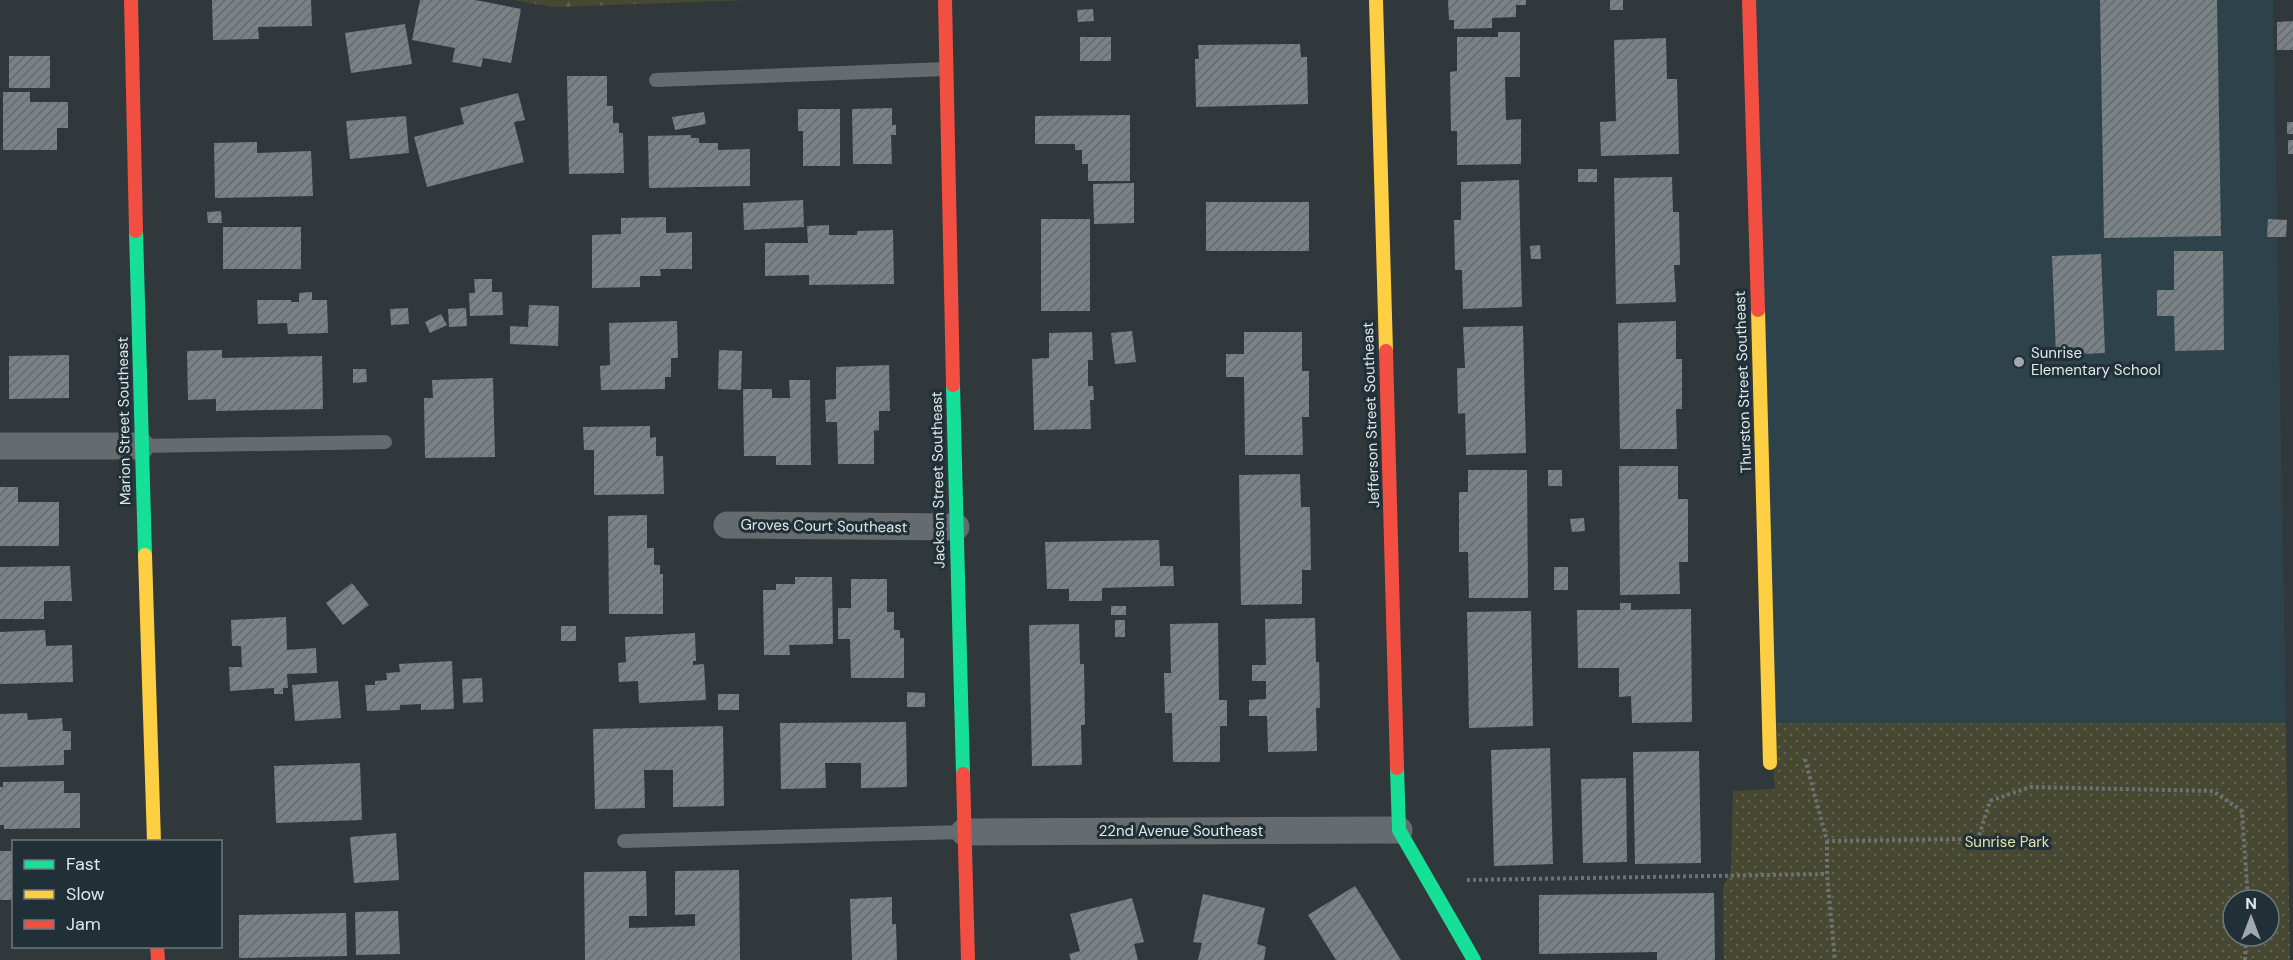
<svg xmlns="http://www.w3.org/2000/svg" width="2293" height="960" font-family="'DM Sans',sans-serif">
	<defs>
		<pattern id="forest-firs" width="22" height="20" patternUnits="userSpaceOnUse" patternTransform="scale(1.5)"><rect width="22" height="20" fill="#474831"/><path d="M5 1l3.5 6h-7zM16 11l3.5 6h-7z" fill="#61624f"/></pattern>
		<pattern id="park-dots" width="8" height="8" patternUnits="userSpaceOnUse" patternTransform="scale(1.5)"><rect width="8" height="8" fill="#474831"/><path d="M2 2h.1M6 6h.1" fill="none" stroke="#61624f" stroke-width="1.8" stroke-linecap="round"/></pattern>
		<pattern id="building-hatch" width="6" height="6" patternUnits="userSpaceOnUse" patternTransform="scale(1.5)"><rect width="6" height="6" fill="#7b8286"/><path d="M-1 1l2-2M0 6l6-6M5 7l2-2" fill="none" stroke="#656a6d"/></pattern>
	</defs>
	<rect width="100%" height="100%" fill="#30383c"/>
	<!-- built -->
	<polygon fill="#2e424c" points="1749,0 2273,0 2286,723 1769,723"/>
	<!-- forest -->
	<polygon fill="url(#forest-firs)" points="514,0 750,0 553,7"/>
	<!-- park -->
	<path fill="url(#park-dots)" fill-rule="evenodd" d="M1769 723H2286L2290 960H1724L1723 889 1731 870 1733 791 1775 789ZM2233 900H2269V936H2233Z"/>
	<!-- building -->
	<g fill="url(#building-hatch)">
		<polygon points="212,0 311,0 312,26 258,27 259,39 213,40"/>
		<polygon points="420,0 475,0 521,9 511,63 483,58 481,67 452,62 455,48 412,40"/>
		<polygon points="1448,0 1526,0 1526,5 1516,5 1516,17 1492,18 1492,28 1454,29 1454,20 1449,20"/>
		<rect x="1610" y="0" width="13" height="10"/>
		<polygon points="2100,0 2217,0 2221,236 2104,238"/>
		<polygon points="1093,9 1094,21 1078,22 1077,10"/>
		<polygon points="2293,21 2293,50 2277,50 2277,22"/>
		<polygon points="405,24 412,64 351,73 345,33"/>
		<polygon points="1498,32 1520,32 1520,77 1505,77 1506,120 1521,119 1521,164 1457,165 1457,131 1451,131 1450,72 1457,71 1457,37 1498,37"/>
		<rect x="1080" y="37" width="31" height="24"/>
		<polygon points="1666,38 1667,79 1677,79 1679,154 1601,156 1600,122 1616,121 1614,40"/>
		<polygon points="1300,44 1301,57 1307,57 1308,104 1196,107 1195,59 1199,59 1198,45"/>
		<rect x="9" y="56" width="41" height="32"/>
		<polygon points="567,76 607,76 607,106 613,106 613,123 619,123 619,133 623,133 624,173 569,174"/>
		<polygon points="3,92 30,92 30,102 68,102 68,128 57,128 57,150 3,150"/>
		<polygon points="518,93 525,120 514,122 524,162 427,187 414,137 464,124 460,108"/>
		<polygon points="892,108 892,125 896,125 896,135 891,135 892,164 853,164 852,109"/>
		<polygon points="798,109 840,109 840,166 803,166 803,131 798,131"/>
		<polygon points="704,112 706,124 675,130 672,117"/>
		<polygon points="1130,115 1130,181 1088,181 1088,164 1082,164 1082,150 1075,150 1075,144 1035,144 1035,116"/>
		<polygon points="406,116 409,153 350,159 346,121"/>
		<rect x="2287" y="122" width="6" height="12"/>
		<polygon points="691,135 691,138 699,138 699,143 718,143 718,150 750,149 750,186 649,188 648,136"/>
		<rect x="2288" y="140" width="5" height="14"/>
		<polygon points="257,142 257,153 311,151 313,196 215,198 214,143"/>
		<rect x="1578" y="169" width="19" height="13"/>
		<polygon points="1672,177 1673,212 1679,212 1680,265 1674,265 1676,302 1616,304 1614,178"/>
		<polygon points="1519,180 1522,307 1463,309 1462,270 1455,270 1454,220 1461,220 1461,182"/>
		<polygon points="1134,183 1134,223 1094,224 1093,184"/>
		<polygon points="803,200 804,227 744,230 743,203"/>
		<rect x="1206" y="202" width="103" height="49"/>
		<polygon points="221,211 222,223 208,223 207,212"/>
		<polygon points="666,217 666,233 692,232 692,269 660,269 661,276 640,276 640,287 592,288 592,235 621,234 621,218"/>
		<rect x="1041" y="219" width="49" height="92"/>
		<polygon points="2268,219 2287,220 2286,237 2267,237"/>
		<polygon points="829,225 829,235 857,235 857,231 893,230 894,284 809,285 809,275 765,276 765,243 808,243 807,226"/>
		<rect x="223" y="227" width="78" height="42"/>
		<polygon points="1540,245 1541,259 1531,259 1530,246"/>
		<polygon points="2174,251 2223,251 2224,350 2175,351 2174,316 2157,316 2157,290 2174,290"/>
		<polygon points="2101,254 2105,353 2056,355 2052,256"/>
		<polygon points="474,279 492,279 492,292 502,292 503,315 470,316 469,293 475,293"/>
		<polygon points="312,292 312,300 327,300 328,333 288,334 287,323 258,324 257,300 291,300 291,302 299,302 299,293"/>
		<polygon points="529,305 559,306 558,346 510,344 510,326 528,327"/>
		<polygon points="408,308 409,324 391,325 390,309"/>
		<polygon points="466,308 467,326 449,327 448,309"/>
		<polygon points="441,314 447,325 430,333 425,322"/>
		<polygon points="677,321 678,358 671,358 671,377 665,377 665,389 601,390 600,366 610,365 609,323"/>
		<polygon points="1676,321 1676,359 1682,359 1682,409 1676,409 1677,449 1620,449 1618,323"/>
		<polygon points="1523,326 1526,453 1466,455 1465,413 1458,414 1457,368 1465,368 1463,327"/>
		<polygon points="1132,331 1136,362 1115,364 1111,333"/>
		<polygon points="1092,332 1093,360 1088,360 1088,386 1093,386 1094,400 1090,400 1091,429 1034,430 1032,359 1049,358 1049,333"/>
		<polygon points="1244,332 1302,332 1302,371 1309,371 1309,417 1302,417 1303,455 1245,455 1244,377 1226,377 1226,354 1244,354"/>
		<polygon points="222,350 222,358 322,356 323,409 216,411 216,399 188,400 187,351"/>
		<polygon points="719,350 742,351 741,390 718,389"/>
		<polygon points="69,355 69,398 9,399 9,356"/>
		<polygon points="889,365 890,411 879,411 879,430 874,431 874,464 838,464 837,422 826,422 825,400 836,399 836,367"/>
		<polygon points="353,369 366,369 367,382 353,383"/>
		<polygon points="493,378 495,457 425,458 424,398 433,398 432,380"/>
		<polygon points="789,380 810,380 811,465 776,465 776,456 744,456 743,389 772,389 772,398 790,398"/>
		<polygon points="650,426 650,438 656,437 656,456 663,456 664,494 594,495 594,450 584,450 583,427"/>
		<polygon points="1619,466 1678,466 1678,499 1688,499 1688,562 1679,562 1680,594 1620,595"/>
		<polygon points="1468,470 1527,470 1528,598 1469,598 1468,552 1459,552 1459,492 1468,492"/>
		<rect x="1548" y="470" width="14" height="16"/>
		<polygon points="1300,474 1301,507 1310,507 1311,570 1302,570 1302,604 1241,605 1239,475"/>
		<polygon points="0,487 18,487 18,502 59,502 59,546 0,546"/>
		<polygon points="647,515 647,548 654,548 654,565 660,565 660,574 663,574 663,614 609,614 608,516"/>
		<polygon points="1584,518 1585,531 1572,532 1570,519"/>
		<polygon points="1159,540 1160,566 1173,566 1174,586 1102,588 1102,601 1069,601 1069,589 1047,589 1045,542"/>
		<polygon points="70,566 72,601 44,601 44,619 0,619 0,567"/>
		<rect x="1554" y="567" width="14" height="23"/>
		<polygon points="795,577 832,577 833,644 789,645 790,655 764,655 763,590 776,590 776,584 795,584"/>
		<polygon points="851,579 887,579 887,612 894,612 894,630 900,630 900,638 904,638 904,678 851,678 850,639 838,639 838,608 851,608"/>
		<polygon points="352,583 369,605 343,625 326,603"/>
		<polygon points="1620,603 1631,603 1631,610 1691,609 1692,722 1632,723 1631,696 1619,697 1619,668 1578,668 1577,610 1620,610"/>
		<rect x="1111" y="606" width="15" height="9"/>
		<polygon points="1531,611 1533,726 1469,728 1467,612"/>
		<polygon points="286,617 287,650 316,648 317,673 287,674 288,688 283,688 283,694 274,694 274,688 230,691 229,667 242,667 241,646 232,646 231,620"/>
		<polygon points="1315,618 1316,662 1319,662 1320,708 1316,708 1317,751 1268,752 1267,716 1249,716 1249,700 1266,699 1266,681 1252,681 1252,665 1266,665 1265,619"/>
		<rect x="1115" y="620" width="10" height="17"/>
		<polygon points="1218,623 1219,700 1227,700 1227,726 1220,726 1220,762 1173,762 1172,713 1165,713 1164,673 1171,673 1170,624"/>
		<polygon points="1079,624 1080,664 1084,664 1085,725 1081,725 1082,765 1032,766 1029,625"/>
		<rect x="561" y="626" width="15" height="15"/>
		<polygon points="45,630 46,646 72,645 73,682 0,684 0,632"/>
		<polygon points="695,633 696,661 693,661 693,665 704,664 706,700 639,703 638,681 619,682 618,663 626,662 625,637"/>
		<polygon points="452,661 454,709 421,710 421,704 400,705 400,710 367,711 365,685 375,685 375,681 387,680 386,673 400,672 399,664"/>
		<polygon points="482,678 483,702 463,703 462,679"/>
		<polygon points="338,681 341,718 295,721 292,685"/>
		<polygon points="907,692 925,693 925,707 907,707"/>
		<rect x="718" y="694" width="21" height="16"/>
		<polygon points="27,713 28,720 62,718 63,731 71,731 71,750 64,750 64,765 0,767 0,714"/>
		<polygon points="906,722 907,787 861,788 861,763 825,763 826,788 781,789 780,723"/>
		<polygon points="723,726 724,806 673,807 673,770 644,770 645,808 595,809 593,729"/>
		<polygon points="1550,748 1553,864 1494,866 1491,750"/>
		<polygon points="1699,751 1701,863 1635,864 1633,752"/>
		<polygon points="360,763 362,820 276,823 274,766"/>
		<polygon points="1626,778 1627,862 1583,863 1581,779"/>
		<polygon points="64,781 64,793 80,793 80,828 4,829 4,825 0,825 0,787 3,787 3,782"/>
		<polygon points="396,833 399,880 354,883 350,837"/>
		<rect x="0" y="851" width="14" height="49"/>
		<polygon points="739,870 740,960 585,960 584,872 646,871 647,916 629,916 629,928 695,926 695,914 675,915 675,871"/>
		<polygon points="1355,886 1401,960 1336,960 1308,915"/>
		<polygon points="1714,893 1715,960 1657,960 1657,952 1539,954 1539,895"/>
		<polygon points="1203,894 1265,908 1257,944 1266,947 1264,960 1198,960 1202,943 1193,942"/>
		<polygon points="892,897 892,924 896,924 897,960 852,960 850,899"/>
		<polygon points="1132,898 1144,942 1134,944 1138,960 1071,960 1069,954 1080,951 1070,914"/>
		<polygon points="398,911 400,954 356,955 355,912"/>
		<polygon points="346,913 347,956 239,958 239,915"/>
	</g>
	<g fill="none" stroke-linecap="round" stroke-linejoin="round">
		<!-- path -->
		<g stroke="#6d7275" stroke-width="4" stroke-dasharray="3 3" stroke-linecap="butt">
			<polyline points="1805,759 1827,841 1978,839 1990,801 2030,787 2213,791 2242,811 2248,900"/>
			<polyline points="1827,841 1827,874 1835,960"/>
			<polyline points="1467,880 1827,874"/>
			<polyline points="2245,960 2246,936"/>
		</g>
		<!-- lane -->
		<g stroke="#656b6e" stroke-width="14">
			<polyline points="656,80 946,69"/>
			<polyline points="141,446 385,442"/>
			<polyline points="624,841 964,832"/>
		</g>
		<!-- street -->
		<g stroke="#656b6e" stroke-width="27">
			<polyline points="0,446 141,446"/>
			<polyline points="727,525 956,527"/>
			<polyline points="964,832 1399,830"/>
		</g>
		<!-- fast -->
		<g stroke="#16e098" stroke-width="14">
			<polyline points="136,231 145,555"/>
			<polyline points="953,385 963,774"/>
			<polyline points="1397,768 1399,830 1474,960"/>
		</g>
		<!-- slow -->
		<g stroke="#ffcf43" stroke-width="14">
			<polyline points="1376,0 1386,351"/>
			<polyline points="1758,310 1770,763"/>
			<polyline points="145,555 154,842"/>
		</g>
		<!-- jam -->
		<g stroke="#f24e42" stroke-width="14">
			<polyline points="131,0 136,231"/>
			<polyline points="945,0 953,385"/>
			<polyline points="1749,0 1758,310"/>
			<polyline points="1386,351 1397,768"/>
			<polyline points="963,774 968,960"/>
			<polyline points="157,946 158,960"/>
		</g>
	</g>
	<!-- markers -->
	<circle fill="#a2aaaf" stroke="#212f36" stroke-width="2" cx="2019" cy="362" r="6"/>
	<g text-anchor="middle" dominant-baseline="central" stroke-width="6" stroke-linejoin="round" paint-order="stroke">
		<!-- poi labels -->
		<g font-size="15" fill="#dfe8ed" stroke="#212f36" text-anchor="start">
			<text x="2031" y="353">Sunrise<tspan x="2031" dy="17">Elementary School</tspan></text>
		</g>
		<!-- street labels -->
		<g font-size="15" fill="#dfe8ed" stroke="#212f36">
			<text transform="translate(1743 382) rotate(-92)">Thurston Street Southeast</text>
			<text transform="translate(1371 415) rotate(-92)">Jefferson Street Southeast</text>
			<text transform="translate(124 421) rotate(-91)">Marion Street Southeast</text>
			<text transform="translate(938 480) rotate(-91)">Jackson Street Southeast</text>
			<text transform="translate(824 526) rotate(1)">Groves Court Southeast</text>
			<text x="1181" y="831">22nd Avenue Southeast</text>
		</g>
		<!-- park labels -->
		<g font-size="15" fill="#e6e4aa" stroke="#212f36">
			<text x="2007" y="842">Sunrise Park</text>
		</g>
	</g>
	<!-- legend -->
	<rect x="12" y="840" width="210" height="108" fill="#212f36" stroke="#6d797f" stroke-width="1.5"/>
	<rect x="24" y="860" width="30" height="9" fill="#16e098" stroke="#6d797f" stroke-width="1.5"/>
	<text x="66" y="870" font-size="18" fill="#dfe8ed">Fast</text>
	<rect x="24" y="890" width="30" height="9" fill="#ffcf43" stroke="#6d797f" stroke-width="1.5"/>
	<text x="66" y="900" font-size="18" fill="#dfe8ed">Slow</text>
	<rect x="24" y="920" width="30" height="9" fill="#f24e42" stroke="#6d797f" stroke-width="1.5"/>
	<text x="66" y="930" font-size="18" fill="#dfe8ed">Jam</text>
	<!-- north arrow -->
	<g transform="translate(2251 918)"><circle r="28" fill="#212f36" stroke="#6d797f" stroke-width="1.5"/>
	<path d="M0-4.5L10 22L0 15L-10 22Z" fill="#a2aaaf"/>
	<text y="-9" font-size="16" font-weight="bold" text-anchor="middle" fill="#dfe8ed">N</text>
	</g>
</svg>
